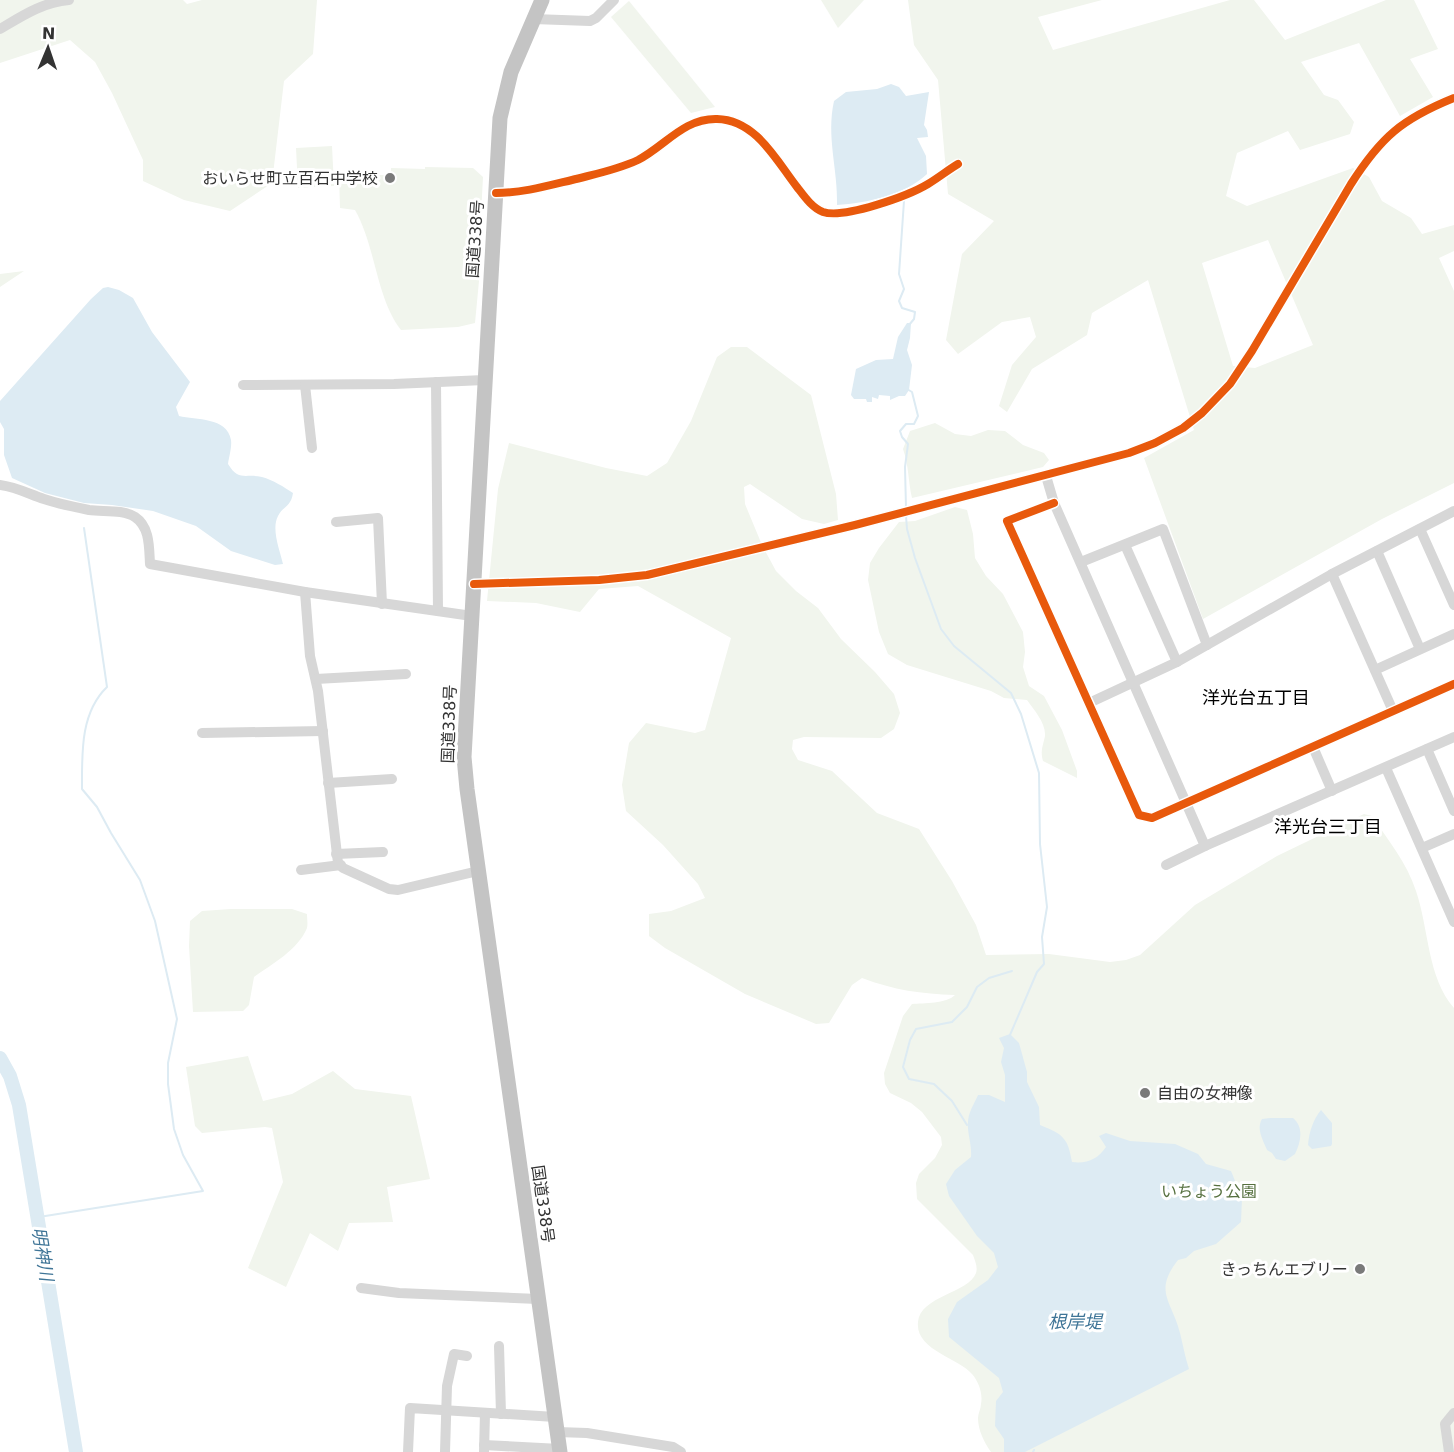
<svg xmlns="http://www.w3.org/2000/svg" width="1454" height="1452" font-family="'DejaVu Sans','Noto Sans JP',sans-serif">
	<rect width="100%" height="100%" fill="#fff"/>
	<!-- green -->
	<g fill="#f1f5ed" fill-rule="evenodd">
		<polygon points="0,0 183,0 187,4 202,0 317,0 313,54 284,81 272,183 230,211 184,200 143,181 143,160 112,93 95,62 70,40 0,63"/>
		<polygon points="821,0 864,0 838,28"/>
		<path d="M908 0H1102L1038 17 1053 50 1230 0H1254L1285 40 1386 0H1414L1438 49 1410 59 1433 97 1400 116 1359 43 1301 62 1324 95 1338 100 1354 122 1350 134 1300 150 1288 131 1237 153 1226 196 1247 206 1353 168 1369 177 1382 201 1411 218 1422 234 1454 225V251L1439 258 1454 291V483L1382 519 1203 619 1144 458 1194 430 1148 280 1092 313 1087 335 1032 369 1007 412 999 406 1012 365 1036 337 1030 317 1002 322 958 354 946 340 962 254 994 221 948 194 938 80 914 45ZM1268 240 1313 345 1255 368 1233 366 1202 263Z"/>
		<polygon points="629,1 715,107 691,113 611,17"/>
		<polygon points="332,146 334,186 298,188 296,148"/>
		<path d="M425 167 473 168 483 177 481 215 478 230 481 260 475 323 458 327 401 330C376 298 376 247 355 210L340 208 339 175H391V168L425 169Z"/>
		<polygon points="24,271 0,287 0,274"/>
		<path d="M731 347H747L811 395 836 494 838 520 824 524 802 519 750 484 744 487 745 504 762 545 776 571 796 591 818 608 841 639 875 672 894 694 900 713 894 729 881 738 804 737 793 740 792 749 798 760 832 771 877 813 919 829 952 881 976 925 986 955 1049 954 1110 962 1126 960 1140 955 1195 905 1277 856 1364 814 1372 816C1388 840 1407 863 1416 891 1429 929 1427 977 1454 1008V1452H991C984 1442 978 1430 978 1418 978 1413 981 1409 981 1404 983 1394 979 1382 972 1374 959 1358 915 1350 918 1322 920 1296 969 1293 976 1273 978 1267 975 1261 973 1255L917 1199 916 1183 919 1174 935 1158 942 1145 941 1137 922 1112 911 1103 890 1093 885 1084 884 1073 903 1016 912 1004C924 1003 946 1004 955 995 921 994 894 990 862 978L852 985 829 1023 816 1024 745 994 665 948 649 936V914L671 911 705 898 698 884 663 845 626 811 622 785 629 743 646 723 695 733 705 730 731 638 638 586 599 589 580 612 536 603 487 601 498 489 509 443 606 468 647 476 667 463 691 421 717 357Z"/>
		<path d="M935 423 955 434 971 436 988 430 1005 431 1023 445 1044 453 1049 460 1043 467 912 498C908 481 909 466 903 449L910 431Z"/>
		<path d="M955 507 967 510 973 534 975 558 986 576 1003 594 1023 632 1025 652 1023 667 1029 686 1044 696 1062 730 1077 771V778L1043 761C1040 751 1043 746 1045 736 1046 723 1034 710 1027 700L1004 698 991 691 907 665 888 654 879 632 868 580 870 563 879 548 899 522 915 521Z"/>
		<path d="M231 909H292L307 914C307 918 308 924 307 928 298 950 272 964 254 977L249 1005 243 1011 193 1012 189 946 190 921 202 911Z"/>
		<polygon points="248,1056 263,1101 292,1094 333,1071 355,1089 411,1096 430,1179 387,1187 393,1222 349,1223 338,1251 310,1233 286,1287 248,1268 283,1182 272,1128 265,1127 202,1133 195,1126 186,1067"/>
	</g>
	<!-- water -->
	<g fill="#ddebf3">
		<path d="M891 84 899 87 906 96 929 92 924 125 927 130 928 137 917 138 926 156 927 174C905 195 867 203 837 205 838 169 826 137 834 101L846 92 877 89Z"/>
		<path d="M108 287 119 290 133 298 152 332 190 382 176 407 179 416C196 420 227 417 231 440 232 447 229 457 228 464 239 482 245 473 262 477 273 480 284 487 293 493 291 507 283 506 278 516 271 529 280 551 283 564L275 565 231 551 196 526 153 511 112 505 84 503 45 493 12 478 4 455V429L0 422V401L91 299 103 288Z"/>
		<polygon points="907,323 911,323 910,338 907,350 912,365 909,390 905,396 899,396 890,400 890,396 879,395 878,399 872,397 872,402 867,402 866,399 854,399 851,395 856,369 876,360 893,359 898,337"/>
		<path d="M1010 1034 1019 1043 1027 1072V1082L1039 1107 1040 1125C1063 1134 1068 1138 1072 1162 1087 1164 1098 1159 1106 1147L1099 1136 1106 1133 1130 1141 1175 1144 1198 1154 1206 1164 1231 1171 1242 1198 1241 1222 1216 1244 1194 1251 1186 1258 1178 1260C1153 1292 1172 1301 1180 1333 1183 1345 1185 1357 1189 1369L1025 1452H1004V1439L995 1426 996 1401 1003 1392 999 1378 949 1337 948 1319 957 1302 988 1280 998 1267 994 1253 977 1236 949 1196 946 1184 955 1170 971 1157C972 1144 967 1133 968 1122 968 1113 974 1104 978 1095H989L1005 1102V1075L1001 1062 1004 1048 999 1038Z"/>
		<path d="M1321 1110 1332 1123V1144L1331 1146 1312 1149 1308 1145C1309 1132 1313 1120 1321 1110Z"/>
		<path d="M1270 1118H1293C1304 1127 1301 1142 1295 1154L1285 1161 1276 1159 1272 1153 1267 1150C1263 1140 1256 1129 1262 1119Z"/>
	</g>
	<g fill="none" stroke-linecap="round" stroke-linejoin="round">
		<!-- stream -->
		<g stroke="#ddebf3" stroke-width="2">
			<polyline points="904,201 899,274 904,289 899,301 902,308 915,312 914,319 909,325"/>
			<polyline points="906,508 905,467 908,444 902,437 900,431 906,424 914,424 918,416 912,392 907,389"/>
			<polyline points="906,516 907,529 915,558 941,629 954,646 1011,693 1021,714 1039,773 1040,844 1047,907 1042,937 1044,964 1037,972 1010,1035"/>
			<polyline points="967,1125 952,1101 934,1084 909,1079 903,1067 910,1040 916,1029 952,1022 967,1007 977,987 989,978 1012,971"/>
			<path d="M39 1217 203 1191 183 1155 174 1129 168 1084V1063L177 1019 155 921 140 880 111 833 97 807 82 789C82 754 80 713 107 687L84 528"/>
			<polyline points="1033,1452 1034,1450"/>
		</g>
		<!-- river -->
		<polyline stroke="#ddebf3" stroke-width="14" points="0,1058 10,1076 19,1105 76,1452"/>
		<!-- minor -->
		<g stroke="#d7d7d7" stroke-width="10">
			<polyline points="533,19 590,21 596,18 614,0"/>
			<path d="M0 29C22 16 43 2 69 0"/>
			<path d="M496 193C522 193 547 186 572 180 595 174 617 170 638 160 665 146 684 118 717 119 756 120 776 160 797 187 804 196 812 208 823 212 844 219 908 196 928 184 938 178 948 170 958 164"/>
			<polyline points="436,382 438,611"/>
			<polyline points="243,385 394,384 484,380"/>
			<polyline points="305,385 312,448"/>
			<polyline points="1046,476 1054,503 1205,846 1454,737"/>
			<path d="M0 485C16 487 29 494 44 499 59 504 74 507 89 510 103 512 123 509 135 517 150 527 149 547 150 564L305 592 472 616"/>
			<polyline points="1054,503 1007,521 1139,815 1152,818 1454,684"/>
			<polyline points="336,522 378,518 382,604"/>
			<polyline points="1420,529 1454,605"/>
			<polyline points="1125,545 1177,662"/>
			<polyline points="1377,551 1420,649"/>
			<polyline points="1081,562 1163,529 1207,645"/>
			<polyline points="1332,574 1393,711"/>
			<path d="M474 584 599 580 647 575 855 525 1129 453 1155 443 1183 428 1202 413 1230 384 1252 351 1351 184C1381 137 1402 119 1454 98"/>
			<polyline points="305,592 310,656 318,691 338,863 343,868 389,889 398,890 478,871"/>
			<polyline points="1375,670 1454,634"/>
			<polyline points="316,679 406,674"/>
			<polyline points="1089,703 1177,662 1332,574 1454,511"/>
			<polyline points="202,733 323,731"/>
			<polyline points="1313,747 1332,791"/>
			<polyline points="1427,749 1454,811"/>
			<polyline points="1386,768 1454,922"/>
			<polyline points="328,783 392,779"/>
			<polyline points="1422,848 1454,834"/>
			<polyline points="336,854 383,852"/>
			<polyline points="1166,865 1205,846"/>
			<polyline points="301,870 341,865"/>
			<polyline points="361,1288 399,1293 538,1299"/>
			<polyline points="499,1346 501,1414"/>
			<polyline points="557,1432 587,1433 673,1447 681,1452"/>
			<polyline points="484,1445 560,1449"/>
			<polyline points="408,1452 410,1408 555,1417"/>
			<polyline points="445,1452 447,1386 454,1354 467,1356"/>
			<polyline points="484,1452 485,1413"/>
			<polyline points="1449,1452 1445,1424 1454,1413"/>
		</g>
		<!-- highway -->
		<polyline stroke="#c4c4c4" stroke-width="15" points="542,0 511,72 500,118 464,757 467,789 560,1452"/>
		<!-- cycleway casing -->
		<g stroke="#fff" stroke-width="11">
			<g id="cycleway">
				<path d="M496 193C522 193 547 186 572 180 595 174 617 170 638 160 665 146 684 118 717 119 756 120 776 160 797 187 804 196 812 208 823 212 844 219 908 196 928 184 938 178 948 170 958 164"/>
				<polyline points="1054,503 1007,521 1139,815 1152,818 1454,684"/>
				<path d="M474 584 599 580 647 575 855 525 1129 453 1155 443 1183 428 1202 413 1230 384 1252 351 1351 184C1381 137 1402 119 1454 98"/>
			</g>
		</g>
		<!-- cycleway -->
		<use href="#cycleway" stroke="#e8590c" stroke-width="8"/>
	</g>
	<!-- markers -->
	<g fill="#7a7a7a" stroke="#fff" stroke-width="2">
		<circle cx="390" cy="178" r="6"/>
		<circle cx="1145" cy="1093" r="6"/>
		<circle cx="1360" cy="1269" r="6"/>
	</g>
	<g text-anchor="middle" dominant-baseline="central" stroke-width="6" stroke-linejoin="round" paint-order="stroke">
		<!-- poi labels -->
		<g font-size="16" fill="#333" stroke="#fff" text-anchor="end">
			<text x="378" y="178">おいらせ町立百石中学校</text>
			<text x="1157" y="1093" text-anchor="start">自由の女神像</text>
			<text x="1348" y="1269">きっちんエブリー</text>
		</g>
		<!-- street labels -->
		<g font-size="16" fill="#333" stroke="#fff">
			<text transform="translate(475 239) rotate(-86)">国道338号</text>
			<text transform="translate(449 724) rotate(-88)">国道338号</text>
			<text transform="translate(543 1204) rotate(82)">国道338号</text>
		</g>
		<!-- park labels -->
		<g font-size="16" fill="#56703f" stroke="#fff">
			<text x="1209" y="1191">いちょう公園</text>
		</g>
		<!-- neighbourhood labels -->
		<g font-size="18" fill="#000" stroke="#fff">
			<text x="1256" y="697">洋光台五丁目</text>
			<text x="1328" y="826">洋光台三丁目</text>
		</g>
		<!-- water labels -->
		<g font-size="18" font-style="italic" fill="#3f7597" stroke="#fff">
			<text transform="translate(43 1254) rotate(81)">明神川</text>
			<text x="1075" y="1321">根岸堤</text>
		</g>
	</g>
	<!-- north arrow -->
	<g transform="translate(48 48) rotate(2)" stroke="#ffffff" stroke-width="4.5" paint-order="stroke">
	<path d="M0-4.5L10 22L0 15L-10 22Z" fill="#333333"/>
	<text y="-9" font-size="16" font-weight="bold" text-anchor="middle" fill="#333333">N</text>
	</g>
</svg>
